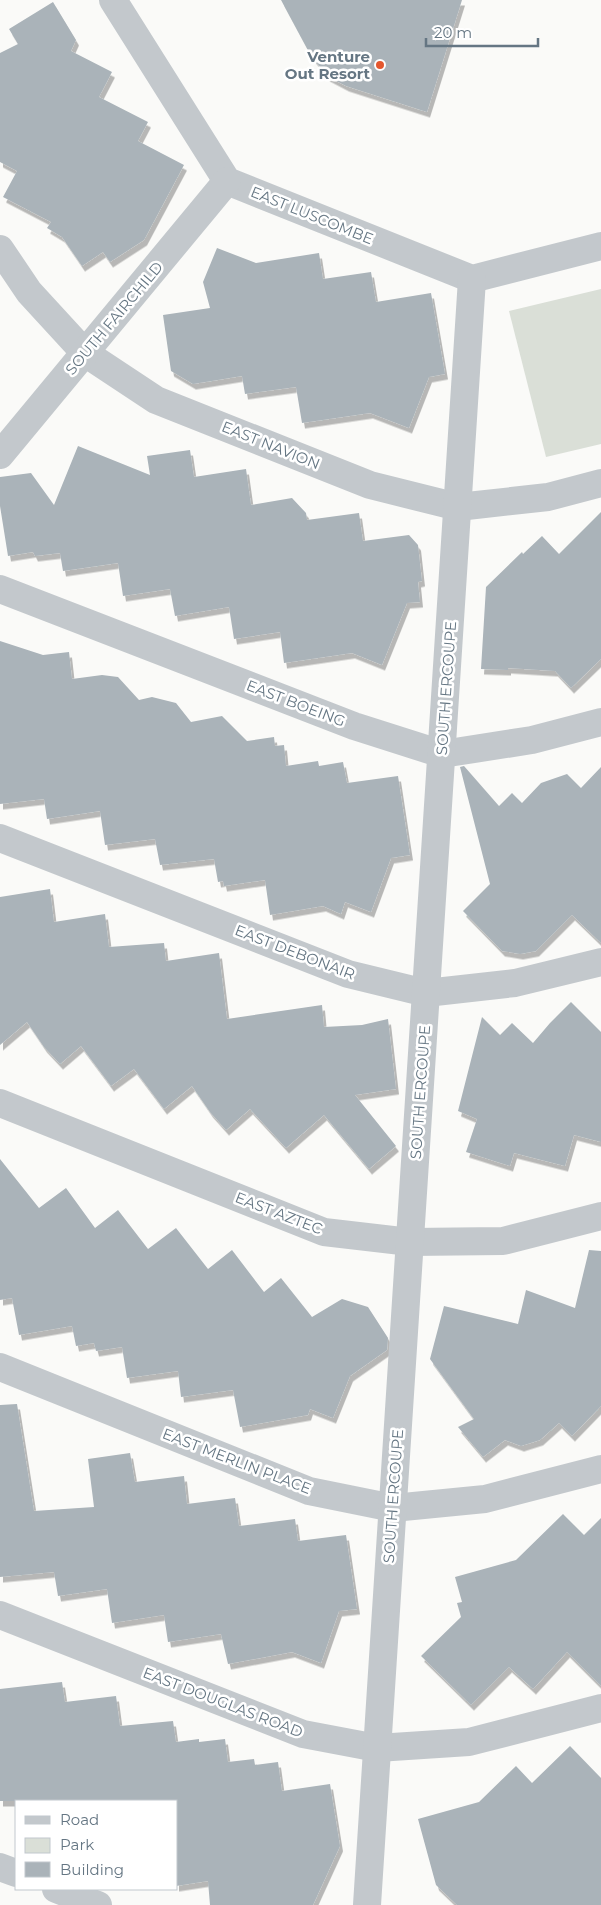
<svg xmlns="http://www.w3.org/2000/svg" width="601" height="1905" font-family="Montserrat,sans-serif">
	<defs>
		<filter id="shadow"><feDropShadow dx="3" dy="5.5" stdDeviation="0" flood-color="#0004"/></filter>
	</defs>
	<rect width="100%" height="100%" fill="#fafaf8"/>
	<!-- green -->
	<polygon fill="#dadfd7" points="601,289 601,444 546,457 509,311"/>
	<!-- building -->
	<g fill="#aab3b9" filter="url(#shadow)">
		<polygon points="281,0 462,0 427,112 346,86 327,76 310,54"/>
		<polygon points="53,2 76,40 71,51 112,72 99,97 148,122 138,141 184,165 144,240 110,262 103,252 82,266 62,237 47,228 51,222 3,197 17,171 0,162 0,53 18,44 9,29"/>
		<polygon points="217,248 256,263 319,253 323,279 371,272 376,302 431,293 445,374 429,377 409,428 370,413 302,423 296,387 245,394 242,376 193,384 171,371 163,315 210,308 203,282"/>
		<polygon points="78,446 150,475 147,456 190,450 194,477 246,469 251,505 292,498 306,513 307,520 359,513 363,541 409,535 418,545 422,581 418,582 420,602 407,603 382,665 352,653 284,663 280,632 234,639 229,607 175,616 170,589 123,596 118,563 63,571 60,553 35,556 33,552 8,556 0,506 0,477 31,473 54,505"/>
		<polygon points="601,512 601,659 571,688 555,671 508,668 508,670 481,669 486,587 522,552 523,554 542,536 559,554"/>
		<polygon points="0,641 43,655 69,652 72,679 102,675 118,677 139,700 152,697 176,703 191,722 222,716 247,741 274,737 275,746 284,745 286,766 318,761 319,766 343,762 347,783 398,776 410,855 391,858 371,912 345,902 341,914 323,906 270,915 265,880 224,886 223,881 218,882 214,859 160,865 155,839 105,845 100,811 47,819 44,799 0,804"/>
		<polygon points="464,766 499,806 512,793 522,803 541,783 567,774 581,788 601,767 601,943 572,915 536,951 520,954 502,951 463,911 490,884 460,767"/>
		<polygon points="50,889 54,922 105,914 109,947 164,943 166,961 219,953 227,1019 322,1005 324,1027 362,1025 388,1019 396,1089 355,1095 396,1146 369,1169 324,1115 286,1148 250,1109 226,1130 210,1112 192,1086 164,1109 134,1069 111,1086 81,1046 60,1064 44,1047 27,1022 0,1045 0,897"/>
		<polygon points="571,1002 601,1032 601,1142 574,1135 565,1166 514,1153 510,1166 466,1152 477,1119 458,1111 482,1017 500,1035 512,1023 533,1043 550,1023"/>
		<polygon points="0,1159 39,1208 66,1188 95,1228 118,1210 148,1249 176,1228 208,1269 232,1250 264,1292 281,1278 312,1317 342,1299 368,1307 388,1338 387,1350 350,1376 333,1418 310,1409 308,1415 240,1427 233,1390 181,1397 178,1371 127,1378 122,1347 96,1351 94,1343 76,1346 72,1326 19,1335 12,1298 0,1300"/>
		<polygon points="589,1250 601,1251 601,1406 572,1436 559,1423 540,1440 521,1446 505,1440 483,1457 458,1427 474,1419 430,1359 444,1306 518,1324 526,1290 575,1308"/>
		<polygon points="17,1404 34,1511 94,1507 88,1459 130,1453 135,1482 184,1476 187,1504 235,1498 239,1526 295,1519 298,1541 346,1535 357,1609 339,1611 321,1663 292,1652 228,1664 221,1634 168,1642 164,1615 112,1623 107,1589 58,1596 54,1572 0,1577 0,1405"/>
		<polygon points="563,1514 584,1535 601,1518 601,1686 567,1652 533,1689 509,1667 471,1705 421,1656 461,1617 457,1603 462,1602 455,1577 516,1560"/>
		<polygon points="62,1682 65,1702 116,1696 120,1726 173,1721 176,1742 199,1739 199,1742 225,1739 228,1762 254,1759 255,1765 278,1762 282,1791 330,1784 340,1846 313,1905 210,1905 208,1881 176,1886 176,1801 0,1801 0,1689"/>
		<polygon points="570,1746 601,1778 601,1905 457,1905 436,1885 418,1819 479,1802 516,1766 532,1783"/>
	</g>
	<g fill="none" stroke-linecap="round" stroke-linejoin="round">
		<!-- minor -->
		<g stroke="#c3c8cc" stroke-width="28">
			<polyline points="113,0 227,181 472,279 601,246"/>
			<polyline points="0,249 29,292 85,353 156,400 370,485 458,507 548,497 601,483"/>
			<polyline points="0,455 227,181"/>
			<polyline points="0,589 354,726 442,754 532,740 601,722"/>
			<polyline points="0,838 348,974 426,993 515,983 601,962"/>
			<polyline points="0,1103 324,1232 410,1242 503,1241 601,1216"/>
			<polyline points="0,1367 309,1491 393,1508 485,1499 601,1469"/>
			<polyline points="0,1615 303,1734 377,1748 469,1742 601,1708"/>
			<polyline points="0,1867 16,1873"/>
			<polyline points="56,1889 98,1905"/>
			<polyline points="367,1905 472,279"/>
		</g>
	</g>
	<!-- markers -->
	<circle fill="#e4572e" stroke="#fff" stroke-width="2" cx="380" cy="65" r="5"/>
	<g text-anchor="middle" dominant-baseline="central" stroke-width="5" stroke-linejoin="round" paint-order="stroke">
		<!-- poi labels -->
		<g font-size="15" font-weight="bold" fill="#657683" stroke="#fff" text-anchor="end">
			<text x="370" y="56">Venture<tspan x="370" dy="17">Out Resort</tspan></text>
		</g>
		<!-- street labels -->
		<g font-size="15" fill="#657683" stroke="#fff">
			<text transform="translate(312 215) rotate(22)">EAST LUSCOMBE</text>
			<text transform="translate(114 318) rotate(-50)">SOUTH FAIRCHILD</text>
			<text transform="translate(271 445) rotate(22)">EAST NAVION</text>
			<text transform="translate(446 688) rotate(-86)">SOUTH ERCOUPE</text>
			<text transform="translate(296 703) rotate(21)">EAST BOEING</text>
			<text transform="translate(295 952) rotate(21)">EAST DEBONAIR</text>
			<text transform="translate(420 1092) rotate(-86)">SOUTH ERCOUPE</text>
			<text transform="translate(279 1213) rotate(21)">EAST AZTEC</text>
			<text transform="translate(237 1461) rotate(21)">EAST MERLIN PLACE</text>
			<text transform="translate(393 1496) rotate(-86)">SOUTH ERCOUPE</text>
			<text transform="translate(223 1702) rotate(21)">EAST DOUGLAS ROAD</text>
		</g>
	</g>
	<!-- legend -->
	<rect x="15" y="1800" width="162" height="90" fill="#ffffff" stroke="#c1c8cd"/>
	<rect x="25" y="1816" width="25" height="8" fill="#c3c8cc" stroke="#c1c8cd"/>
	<text x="60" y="1825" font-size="15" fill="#657683">Road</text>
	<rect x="25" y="1838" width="25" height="15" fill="#dadfd7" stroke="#c1c8cd"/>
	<text x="60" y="1850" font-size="15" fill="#657683">Park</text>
	<rect x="25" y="1862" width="25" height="15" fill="#aab3b9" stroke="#c1c8cd"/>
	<text x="60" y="1875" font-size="15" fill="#657683">Building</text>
	<!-- scale -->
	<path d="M426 38v8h112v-8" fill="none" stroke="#657683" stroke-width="2.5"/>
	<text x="434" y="38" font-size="15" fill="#657683" stroke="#ffffff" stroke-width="4" paint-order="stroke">20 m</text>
</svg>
